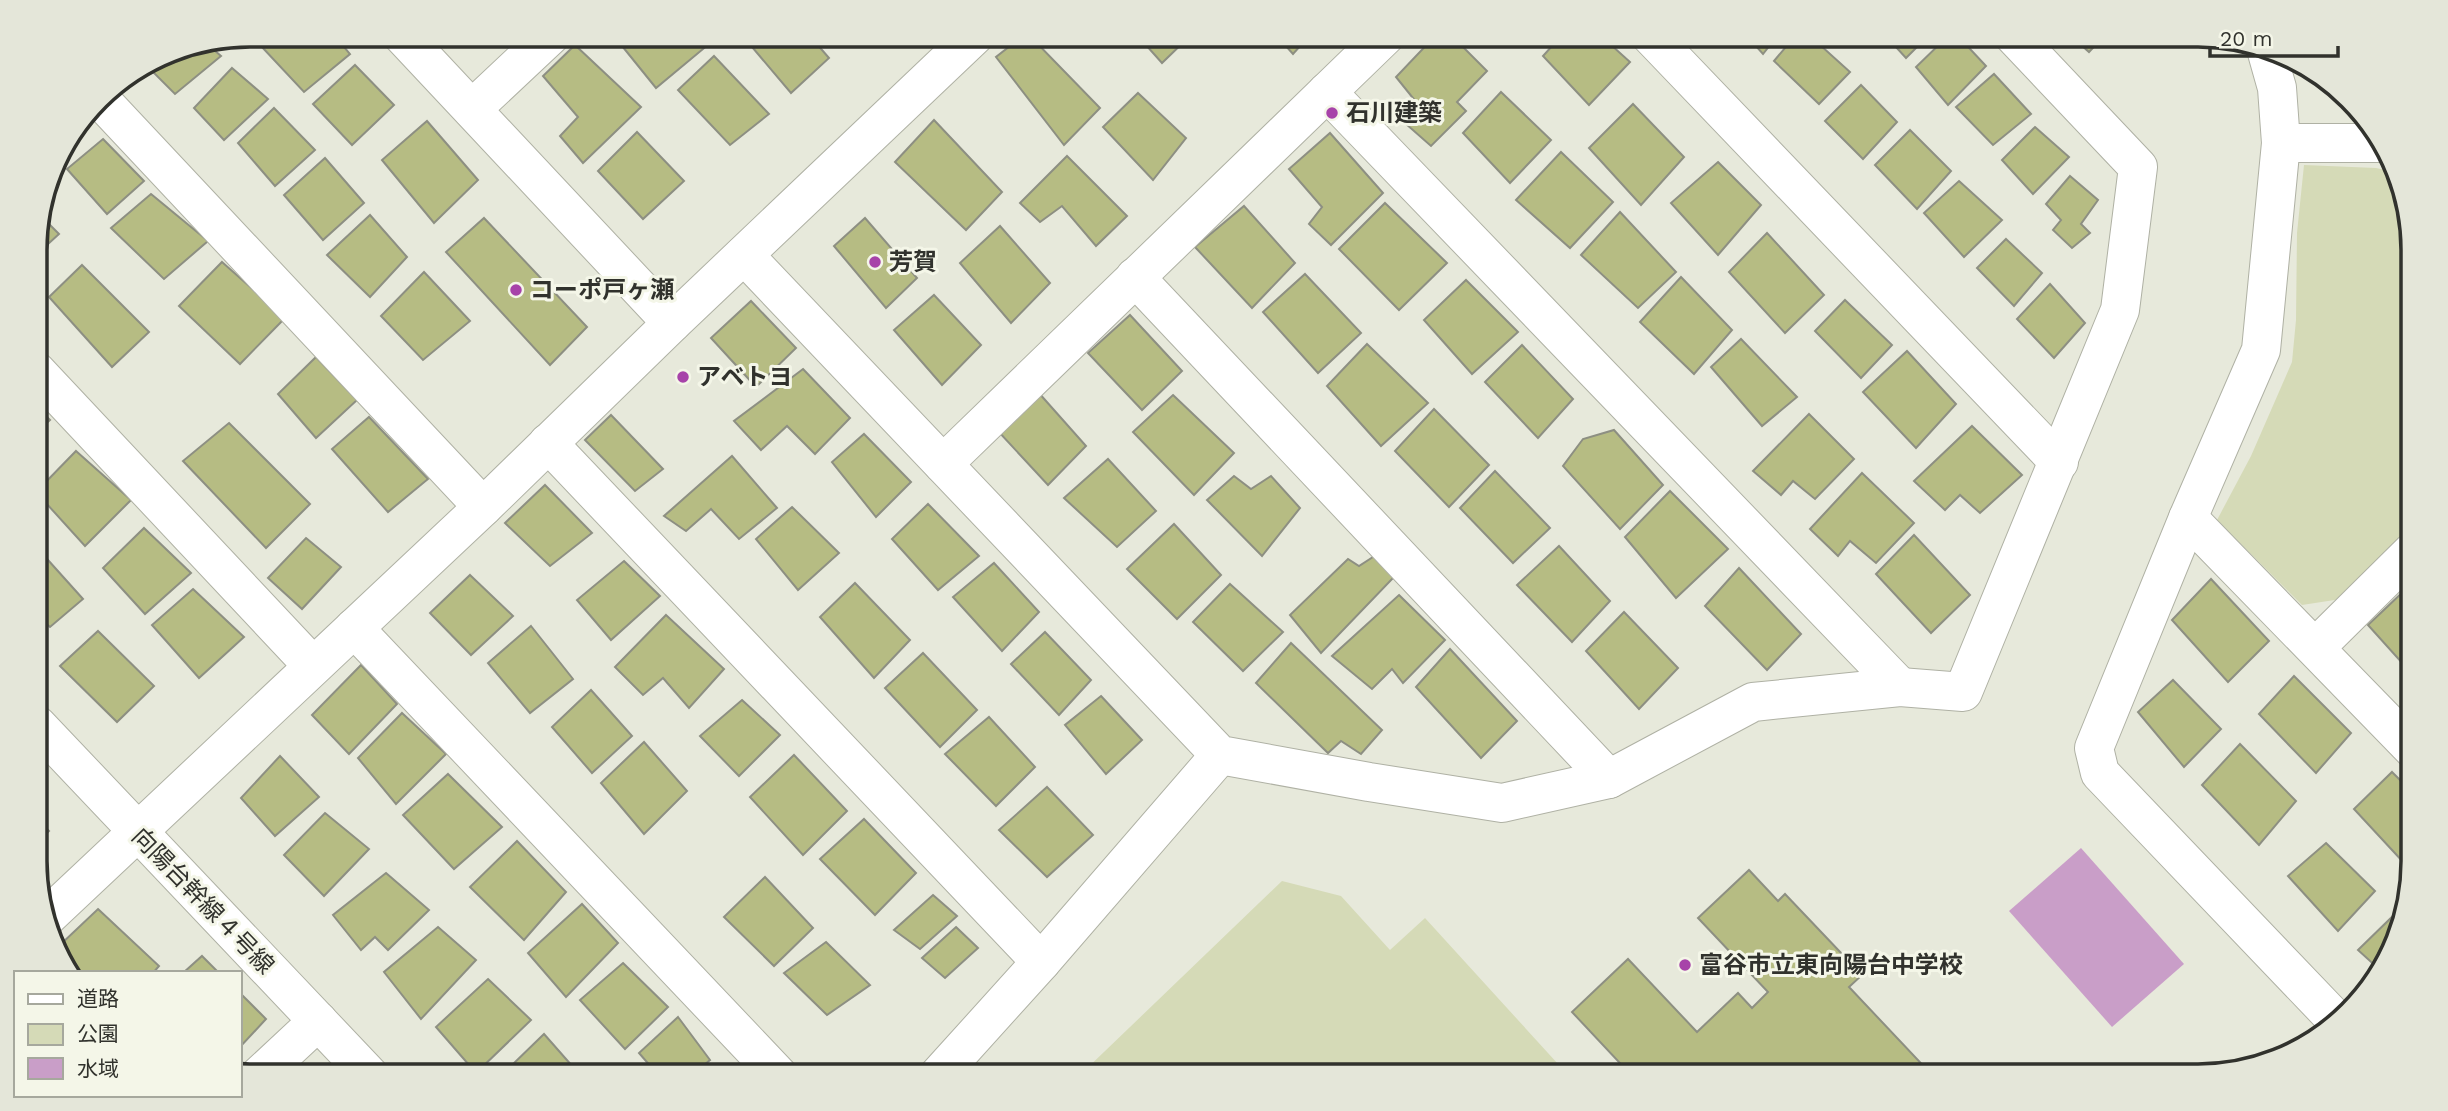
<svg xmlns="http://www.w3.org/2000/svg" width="2448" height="1111" font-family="'Work Sans','Noto Sans JP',sans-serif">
	<rect width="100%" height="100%" fill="#e7e9db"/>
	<!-- green -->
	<g fill="#d5dab7">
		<polygon points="2304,165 2376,168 2390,171 2411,223 2412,529 2341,599 2302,605 2217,520 2251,456 2292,362 2296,320 2297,233"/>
		<polygon points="1282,881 1341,896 1390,950 1425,918 1569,1076 1079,1076"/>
	</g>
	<!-- water -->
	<polygon fill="#c99ec8" points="2081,848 2184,964 2112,1027 2009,911"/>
	<!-- building -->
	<g fill="#b6bc83" stroke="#8d8f82" stroke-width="2">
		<polygon points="273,35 334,35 350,54 304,92 261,46"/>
		<polygon points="624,35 700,35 709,44 656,88 618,41"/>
		<polygon points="753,35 809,35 829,58 791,93 747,41"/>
		<polygon points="1024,35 1029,35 1100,108 1064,145 996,57"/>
		<polygon points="1137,35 1191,35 1162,63"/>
		<polygon points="1276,35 1310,35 1293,54"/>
		<polygon points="1436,35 1451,35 1487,71 1457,102 1466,111 1431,146 1406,124 1421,108 1396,77"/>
		<polygon points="1517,35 1536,35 1527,46"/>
		<polygon points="1562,35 1600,35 1630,62 1589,105 1543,56"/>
		<polygon points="1746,35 1778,35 1763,54"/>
		<polygon points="1796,35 1809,35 1850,72 1819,104 1774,61"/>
		<polygon points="1885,35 1929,35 1906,58"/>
		<polygon points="1949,35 1957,35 1986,66 1948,105 1916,67"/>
		<polygon points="2070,35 2105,35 2089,52"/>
		<polygon points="207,44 221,56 175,94 146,65 168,51"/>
		<polygon points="575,45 641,107 583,163 560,136 578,117 543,76"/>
		<polygon points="714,56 769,114 730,145 678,90"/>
		<polygon points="355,65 394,105 352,145 313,104"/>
		<polygon points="232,68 268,99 224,140 194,108"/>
		<polygon points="1994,74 2031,114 1993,145 1956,107"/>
		<polygon points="1861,85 1897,122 1863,159 1825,121"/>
		<polygon points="1501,92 1551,140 1510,183 1463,133"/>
		<polygon points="1138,93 1186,138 1153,180 1103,127"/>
		<polygon points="1633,104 1684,157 1641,205 1589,148"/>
		<polygon points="274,108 315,150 275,186 238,143"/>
		<polygon points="934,120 1002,192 966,230 895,162"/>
		<polygon points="427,121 478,180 434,223 382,160"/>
		<polygon points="2035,127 2069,157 2033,194 2002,160"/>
		<polygon points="1910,130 1951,171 1917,209 1875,165"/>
		<polygon points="637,132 684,181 643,219 598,171"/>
		<polygon points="1330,133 1383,193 1331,245 1309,224 1322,207 1289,169"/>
		<polygon points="103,139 144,181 107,214 67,169"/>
		<polygon points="1561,152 1613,202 1570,248 1516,200"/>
		<polygon points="1067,156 1127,216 1096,246 1062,206 1040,222 1020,203"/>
		<polygon points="325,158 364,203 323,240 284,195"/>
		<polygon points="1718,162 1761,205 1718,255 1671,203"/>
		<polygon points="2070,176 2098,200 2081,224 2090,233 2072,248 2053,230 2061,220 2046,204"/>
		<polygon points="1959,181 2002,220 1964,257 1924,213"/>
		<polygon points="151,194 208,241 164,279 111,228"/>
		<polygon points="1385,203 1447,263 1399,310 1339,249"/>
		<polygon points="1244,206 1295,263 1252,308 1195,247"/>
		<polygon points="1620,212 1676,272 1638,308 1581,255"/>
		<polygon points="370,215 407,257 370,297 327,255"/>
		<polygon points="41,216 59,234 36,255 35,236"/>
		<polygon points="484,218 587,327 550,365 446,252"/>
		<polygon points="865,218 917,278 886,308 834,246"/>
		<polygon points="1000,226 1050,283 1011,323 960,263"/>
		<polygon points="1767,233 1824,295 1785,333 1729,272"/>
		<polygon points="2006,239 2042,273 2014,306 1977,268"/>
		<polygon points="222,262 285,318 240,364 179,306"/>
		<polygon points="82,265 149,332 112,367 49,297"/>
		<polygon points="424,272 470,321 423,360 381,316"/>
		<polygon points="1305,274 1361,333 1318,373 1263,312"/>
		<polygon points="1681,277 1732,330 1694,374 1640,322"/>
		<polygon points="1466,280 1518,332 1472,374 1424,320"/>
		<polygon points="2050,284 2085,323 2054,358 2017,319"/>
		<polygon points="934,295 981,345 942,385 894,330"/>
		<polygon points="1845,300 1892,345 1861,378 1815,331"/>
		<polygon points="751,301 796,348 756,387 711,338"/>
		<polygon points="1130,315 1182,371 1142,410 1088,353"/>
		<polygon points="1741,339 1797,397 1762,426 1711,367"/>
		<polygon points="1367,344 1428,403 1381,446 1327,386"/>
		<polygon points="1522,345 1573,399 1538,438 1485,382"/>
		<polygon points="1907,351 1956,404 1916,448 1863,392"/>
		<polygon points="316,357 357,400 316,438 278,394"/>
		<polygon points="803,369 850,418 815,454 787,426 761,450 734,421"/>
		<polygon points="1038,392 1086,446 1048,485 998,431"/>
		<polygon points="1173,395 1234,453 1194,495 1133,432"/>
		<polygon points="36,406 50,420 36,433"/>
		<polygon points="1434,409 1489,465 1449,507 1395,451"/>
		<polygon points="1809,414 1854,459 1815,499 1793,481 1781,495 1753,471"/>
		<polygon points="611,415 663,469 635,491 585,440"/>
		<polygon points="369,417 428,479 388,512 332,449"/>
		<polygon points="229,423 310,504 266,548 183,461"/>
		<polygon points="1972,426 2022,475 1980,513 1960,495 1945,510 1914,481"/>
		<polygon points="1614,430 1663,485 1620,529 1563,466 1583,439"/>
		<polygon points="864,434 911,482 876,517 832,462"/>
		<polygon points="76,451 131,500 85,546 36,492"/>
		<polygon points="732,456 777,508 739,539 711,509 686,531 664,516"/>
		<polygon points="1108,459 1156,511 1117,547 1064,498"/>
		<polygon points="1495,471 1550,528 1513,563 1460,508"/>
		<polygon points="1862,473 1914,523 1876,563 1850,541 1838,556 1810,529"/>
		<polygon points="1234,476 1251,489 1271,476 1300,508 1262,556 1207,500"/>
		<polygon points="545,485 592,533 550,566 505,523"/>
		<polygon points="1670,491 1728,549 1676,598 1625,537"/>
		<polygon points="928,504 979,556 938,590 892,539"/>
		<polygon points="792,507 839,553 798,590 756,539"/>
		<polygon points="1174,524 1221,575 1177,619 1127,569"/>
		<polygon points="144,528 191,573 145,614 103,568"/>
		<polygon points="1914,535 1970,595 1931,633 1876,574"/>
		<polygon points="306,538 341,567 302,609 268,578"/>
		<polygon points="1559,546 1610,601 1572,642 1517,585"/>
		<polygon points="39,550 83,599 50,627 36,614 36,552"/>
		<polygon points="1376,555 1394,577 1321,653 1290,615 1348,559 1359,566"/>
		<polygon points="624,561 660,596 611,640 577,600"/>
		<polygon points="994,563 1039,612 1002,651 953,597"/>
		<polygon points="1739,568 1801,634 1767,670 1705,606"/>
		<polygon points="470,575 513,616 471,655 430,613"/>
		<polygon points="2211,579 2269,641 2228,682 2172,620"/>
		<polygon points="855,583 910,640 874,678 820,617"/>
		<polygon points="1230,584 1283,632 1243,671 1193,622"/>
		<polygon points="193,589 244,637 199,678 152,625"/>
		<polygon points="2405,590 2412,597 2412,674 2368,625"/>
		<polygon points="1399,595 1445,640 1403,683 1392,669 1372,689 1332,656"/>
		<polygon points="1624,612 1678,668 1639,709 1586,651"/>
		<polygon points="666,615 724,669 689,708 663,678 643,695 615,667"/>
		<polygon points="531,626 573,679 530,713 488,663"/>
		<polygon points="98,631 154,686 117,722 60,666"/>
		<polygon points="1045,632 1091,680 1059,715 1011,664"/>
		<polygon points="1291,643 1382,730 1361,754 1341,741 1328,753 1256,683"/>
		<polygon points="1450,649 1517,721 1481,758 1416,687"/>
		<polygon points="923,653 977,710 940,747 885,688"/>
		<polygon points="361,665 397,704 349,754 312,715"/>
		<polygon points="2294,676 2351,733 2316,773 2259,714"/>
		<polygon points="2173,680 2221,729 2184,767 2138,712"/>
		<polygon points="591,690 632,736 592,773 552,727"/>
		<polygon points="1101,696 1142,740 1106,774 1065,725"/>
		<polygon points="742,700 780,735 739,776 700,736"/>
		<polygon points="402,713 446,754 396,804 358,758"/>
		<polygon points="989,717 1035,767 996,806 945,754"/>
		<polygon points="644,742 687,791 644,834 601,783"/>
		<polygon points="2240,744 2296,801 2259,845 2202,785"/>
		<polygon points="794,755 847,811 803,855 750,797"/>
		<polygon points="280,756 319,797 275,836 241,798"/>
		<polygon points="2392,772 2413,793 2413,856 2405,864 2354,809"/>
		<polygon points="448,774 502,827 454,869 403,815"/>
		<polygon points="1047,787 1093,835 1047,877 999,830"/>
		<polygon points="325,813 369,849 324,896 284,855"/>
		<polygon points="37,819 49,831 37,843"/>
		<polygon points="864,819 916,873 875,915 820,859"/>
		<polygon points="517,841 566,892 524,940 470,887"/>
		<polygon points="2326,843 2375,891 2338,931 2288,876"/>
		<polygon points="1749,870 1778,901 1785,894 1862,975 1849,987 1933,1076 1632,1076 1572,1012 1628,959 1697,1032 1738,993 1752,1008 1768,992 1698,918"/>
		<polygon points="386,873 429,910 388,950 375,937 361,950 333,915"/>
		<polygon points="765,877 813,928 774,966 724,917"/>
		<polygon points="933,895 957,916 920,949 894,930"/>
		<polygon points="582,904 618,943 566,997 528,953"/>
		<polygon points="98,909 159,966 153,973 81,973 65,957 60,945"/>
		<polygon points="2395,914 2401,920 2396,943 2381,971 2358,950"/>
		<polygon points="438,927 476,960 421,1019 384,972"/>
		<polygon points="956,927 978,948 945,978 922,958"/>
		<polygon points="826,942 870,985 827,1015 784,973"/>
		<polygon points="202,956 219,973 183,973"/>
		<polygon points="623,963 668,1007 625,1049 580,1000"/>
		<polygon points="488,979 531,1020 476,1073 436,1027"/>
		<polygon points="240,993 266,1019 240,1047"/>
		<polygon points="678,1017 710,1060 691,1076 659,1076 639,1053"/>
		<polygon points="544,1034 581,1076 522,1076 512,1065"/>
	</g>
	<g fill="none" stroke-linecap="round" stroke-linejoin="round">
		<!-- minor casing -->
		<g stroke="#afb1a4" stroke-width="40">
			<g id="minor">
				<polyline points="1650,35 2059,462"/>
				<polyline points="2266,49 2277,88 2281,143 2261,350 2188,518 2094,748 2100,773 2337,1021"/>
				<polyline points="1327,92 1900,687"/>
				<polyline points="100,99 483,507"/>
				<polyline points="472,109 551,35"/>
				<polyline points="2281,143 2378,143"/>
				<polyline points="744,255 1220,755 1369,782 1502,803 1609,779 1753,702 1900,687 1963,692 2120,310 2138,167 2013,35"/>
				<polyline points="1135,277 1609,779"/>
				<polyline points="36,371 313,666"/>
				<polyline points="548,443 1041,962"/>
				<polyline points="943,464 1386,35"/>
				<polyline points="2188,518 2413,749"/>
				<polyline points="354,628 779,1076"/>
				<polyline points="2316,647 2412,552"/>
				<polyline points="48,916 483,507 672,323 975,35"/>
				<polyline points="259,1076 318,1021"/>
				<polyline points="938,1076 1041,962 1220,755"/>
			</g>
		</g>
		<!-- tertiary casing -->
		<g stroke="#afb1a4" stroke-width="40">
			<g id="tertiary">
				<polyline points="402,35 672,323"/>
				<polyline points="37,725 370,1076"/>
			</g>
		</g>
		<!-- minor -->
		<use href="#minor" stroke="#fff" stroke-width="38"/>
		<!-- tertiary -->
		<use href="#tertiary" stroke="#fff" stroke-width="38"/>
	</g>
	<!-- markers -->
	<g fill="#a743a9" stroke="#f4f6e8" stroke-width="2.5">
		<circle cx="1332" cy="113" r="7"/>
		<circle cx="875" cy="262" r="7"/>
		<circle cx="516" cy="290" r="7"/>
		<circle cx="683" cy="377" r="7"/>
		<circle cx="1685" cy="965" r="7"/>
	</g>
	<g text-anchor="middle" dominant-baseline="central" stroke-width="6" stroke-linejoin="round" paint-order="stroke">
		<!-- poi labels -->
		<g font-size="24" font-weight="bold" fill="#31322d" stroke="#f4f6e8" text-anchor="start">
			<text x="1346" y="113">石川建築</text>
			<text x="889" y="262">芳賀</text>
			<text x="530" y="290">コーポ戸ヶ瀬</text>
			<text x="697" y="377">アベトヨ</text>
			<text x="1699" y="965">富谷市立東向陽台中学校</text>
		</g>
		<!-- street labels -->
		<g font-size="24" fill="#31322d" stroke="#f4f6e8">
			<text transform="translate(203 901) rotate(46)">向陽台幹線４号線</text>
		</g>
	</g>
	<!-- crop -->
	<path d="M0 0H2448V1111H0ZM250 47H2198A203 203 0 0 1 2401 250V861A203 203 0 0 1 2198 1064H250A203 203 0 0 1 47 861V250A203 203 0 0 1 250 47Z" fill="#e4e6d9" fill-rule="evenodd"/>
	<path fill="none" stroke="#31322d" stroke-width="3.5" d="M250 47H2198A203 203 0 0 1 2401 250V861A203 203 0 0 1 2198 1064H250A203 203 0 0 1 47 861V250A203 203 0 0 1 250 47Z"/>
	<!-- legend -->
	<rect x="14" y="971" width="228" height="126" fill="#f4f6e8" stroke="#a6a89d" stroke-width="2"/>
	<rect x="28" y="994" width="35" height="10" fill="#ffffff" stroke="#a6a89d" stroke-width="2"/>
	<text x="77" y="1006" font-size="21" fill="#31322d">道路</text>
	<rect x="28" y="1024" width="35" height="21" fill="#d5dab7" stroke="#a6a89d" stroke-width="2"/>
	<text x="77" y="1041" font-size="21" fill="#31322d">公園</text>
	<rect x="28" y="1058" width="35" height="21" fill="#c99ec8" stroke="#a6a89d" stroke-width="2"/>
	<text x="77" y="1076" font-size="21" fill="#31322d">水域</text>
	<!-- scale -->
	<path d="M2210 46v10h128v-10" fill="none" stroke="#31322d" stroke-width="3.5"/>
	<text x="2220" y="46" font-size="21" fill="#31322d" stroke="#f4f6e8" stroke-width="5" paint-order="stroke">20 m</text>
</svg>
